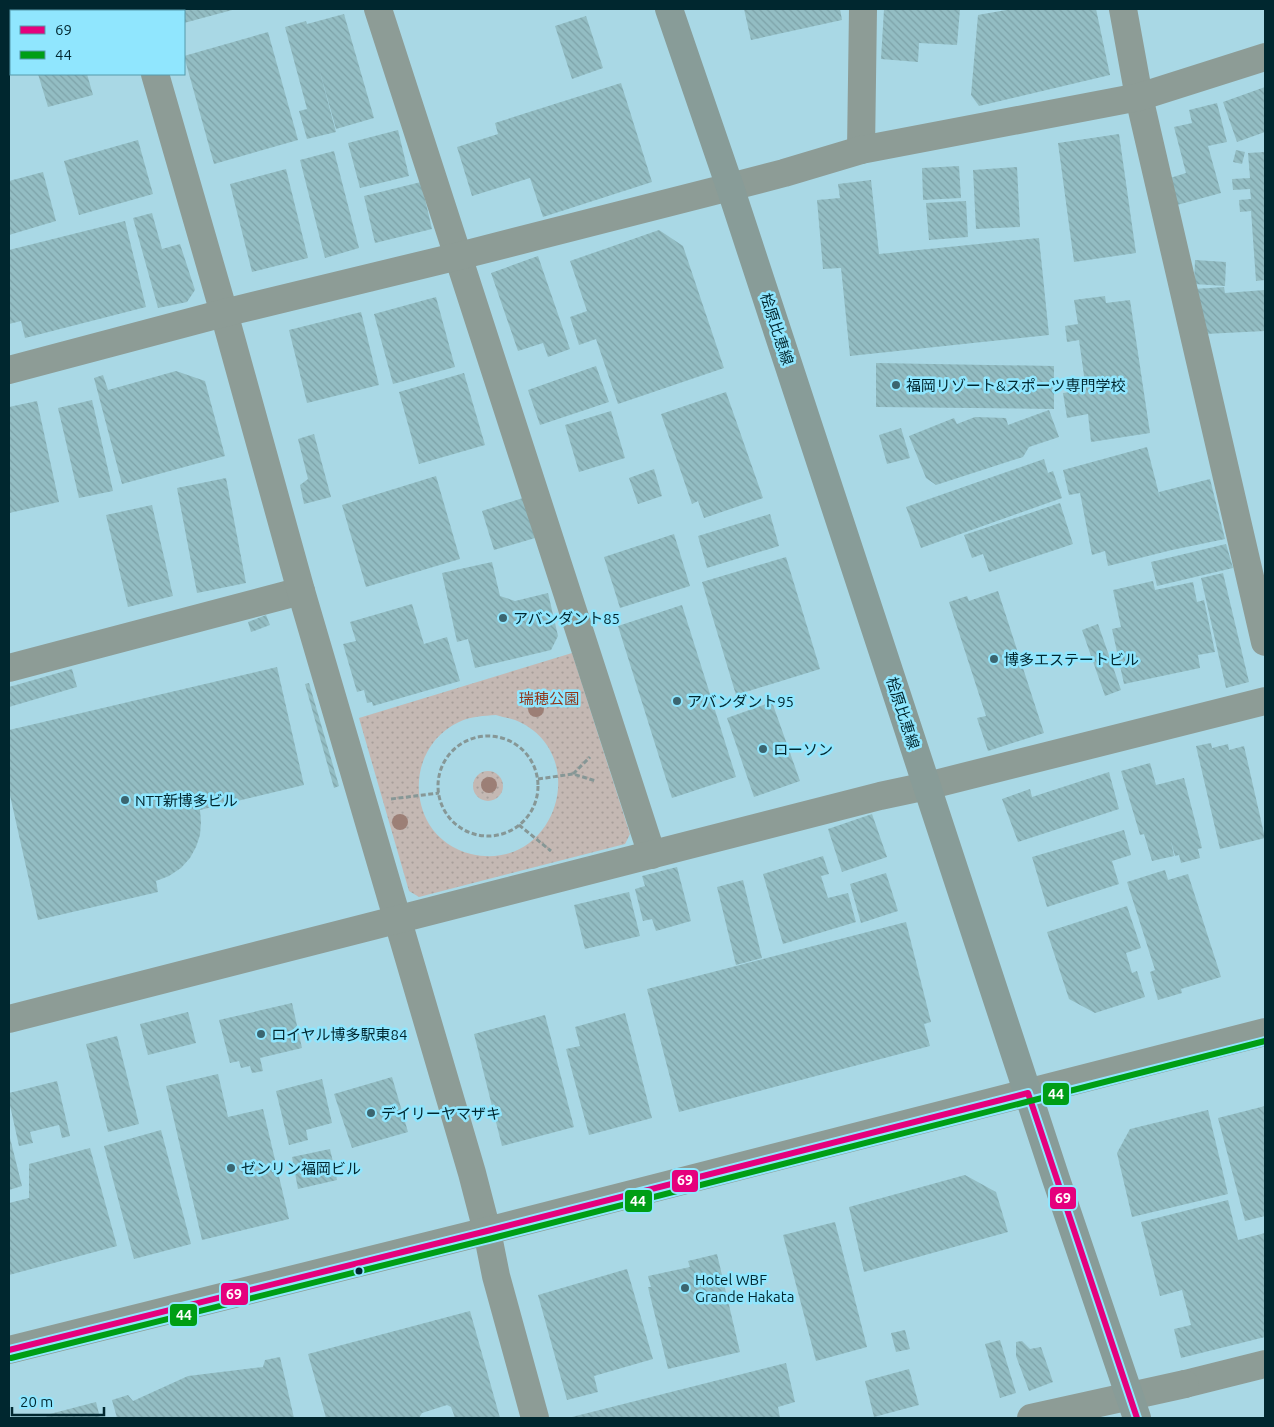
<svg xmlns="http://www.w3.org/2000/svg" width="1274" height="1427" font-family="Ubuntu,'Noto Sans JP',sans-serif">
	<defs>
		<pattern id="park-dots" width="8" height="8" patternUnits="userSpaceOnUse" patternTransform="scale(1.25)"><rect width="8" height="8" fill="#c4b8b3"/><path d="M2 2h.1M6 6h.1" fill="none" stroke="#a79e9a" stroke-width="1.8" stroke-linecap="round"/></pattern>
		<pattern id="building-back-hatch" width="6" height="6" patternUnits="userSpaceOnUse" patternTransform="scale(1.25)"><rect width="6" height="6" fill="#93bdc3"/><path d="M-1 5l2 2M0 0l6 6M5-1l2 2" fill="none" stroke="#7da2a8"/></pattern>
	</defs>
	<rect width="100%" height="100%" fill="#a9d8e5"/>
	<!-- park -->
	<g fill="url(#park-dots)" fill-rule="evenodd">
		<path d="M572 653 630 834 625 844 419 897 409 891 359 718ZM496 715C502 717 509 718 515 720 594 752 556 874 471 854 454 850 438 839 429 824 408 788 420 740 459 722 471 716 484 716 496 715Z"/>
		<circle cx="488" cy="786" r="15"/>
	</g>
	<!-- building -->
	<g fill="url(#building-back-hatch)">
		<polygon points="32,9 102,9 96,11 33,11"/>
		<polygon points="174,9 236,9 184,23 184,11 174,11"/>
		<polygon points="744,9 840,9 842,20 751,40"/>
		<polygon points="884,9 960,9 957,45 919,43 918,62 881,59"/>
		<polygon points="1012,9 1096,9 1110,75 979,106 971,95 978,15"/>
		<polygon points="344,14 374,118 336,129 318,65 336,132 307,139 299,111 307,109 285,27 306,21 307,24"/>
		<polygon points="586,16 603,68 572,79 555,26"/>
		<polygon points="268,32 298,140 214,164 184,56"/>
		<polygon points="38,74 87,74 93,95 48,107"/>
		<polygon points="621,83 652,182 543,217 530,178 472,196 457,147 498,134 495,123"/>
		<polygon points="1265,87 1265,132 1237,142 1223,102"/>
		<polygon points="1217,103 1227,142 1208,146 1221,193 1177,205 1170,178 1186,173 1174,127 1192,123 1189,110"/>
		<polygon points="398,130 409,176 360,188 348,143"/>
		<polygon points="1119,134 1136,253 1074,262 1058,143"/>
		<polygon points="138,140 153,194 79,215 64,161"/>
		<polygon points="1236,150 1245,152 1242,164 1233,162"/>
		<polygon points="334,151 359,248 325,258 300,160"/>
		<polygon points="1265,152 1265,280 1256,281 1251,211 1240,212 1239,200 1251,199 1250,189 1233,190 1232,179 1250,178 1248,153"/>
		<polygon points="959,166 961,198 923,200 922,168"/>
		<polygon points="1017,167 1020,227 976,229 973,170"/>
		<polygon points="286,169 308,258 252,272 230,184"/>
		<polygon points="43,172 56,221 9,235 9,181"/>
		<polygon points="871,180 879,254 1039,238 1049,335 850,356 841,268 823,269 817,200 840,198 838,184"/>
		<polygon points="421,182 432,229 375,243 364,196"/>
		<polygon points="966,201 968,237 929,240 926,203"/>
		<polygon points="152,213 162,249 180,244 195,290 187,302 158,308 133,218"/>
		<polygon points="125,221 146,307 25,338 21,321 9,324 9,250"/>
		<polygon points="659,230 683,246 724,368 618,404 596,339 579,345 570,317 587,311 570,261"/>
		<polygon points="538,256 570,349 548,357 543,343 518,351 491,273"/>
		<polygon points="1195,260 1226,262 1225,286 1194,284"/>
		<polygon points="1224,287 1225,293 1265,290 1265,331 1205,334 1194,289"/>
		<polygon points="1105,296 1106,303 1130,300 1150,433 1091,442 1088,414 1067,418 1063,393 1086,390 1079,340 1067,342 1065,326 1078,324 1074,300"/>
		<polygon points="436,297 455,367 393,384 374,314"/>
		<polygon points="361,312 379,385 307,403 289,330"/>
		<polygon points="876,363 1054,366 1054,409 876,407"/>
		<polygon points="596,366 609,402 540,425 528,390"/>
		<polygon points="176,371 205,381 225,456 122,484 94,378 103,375 108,390"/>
		<polygon points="464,373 485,445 419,464 399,392"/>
		<polygon points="726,392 763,498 704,518 698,501 692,504 661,414"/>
		<polygon points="92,400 113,491 79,498 58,408"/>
		<polygon points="37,401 59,502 9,513 9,407"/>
		<polygon points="1049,410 1059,437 1029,447 1023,457 936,485 926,478 909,436 954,418 957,424 975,417 1006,418 1008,425"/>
		<polygon points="611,411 625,458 579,472 565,425"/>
		<polygon points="901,428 910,458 887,464 879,435"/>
		<polygon points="314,434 331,497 304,504 300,485 308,479 298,439"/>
		<polygon points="1147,447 1160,498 1159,492 1210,479 1225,539 1172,550 1108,566 1105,551 1092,555 1080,493 1069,495 1063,470"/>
		<polygon points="1044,459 1048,473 1053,471 1062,498 921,548 906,507"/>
		<polygon points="654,469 662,496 638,504 629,478"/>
		<polygon points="436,476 460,559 366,587 342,505"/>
		<polygon points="226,478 246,583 197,593 177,488"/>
		<polygon points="523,498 535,538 494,550 482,511"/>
		<polygon points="1060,503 1073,544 989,572 983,554 972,558 964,535"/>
		<polygon points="152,505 173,596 128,607 106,515"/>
		<polygon points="770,514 779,546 707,568 698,536"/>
		<polygon points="674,534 690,586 620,608 604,557"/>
		<polygon points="1226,544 1233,568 1157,586 1151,562"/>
		<polygon points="786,557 820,669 736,695 702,582"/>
		<polygon points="492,562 500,596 515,601 548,593 558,636 551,650 475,668 468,639 457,642 442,573"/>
		<polygon points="1223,573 1249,682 1226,688 1201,578"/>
		<polygon points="1153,581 1155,590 1193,582 1197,602 1204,600 1215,652 1198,655 1200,668 1124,684 1112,629 1121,627 1113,590"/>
		<polygon points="998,591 1044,733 988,751 977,718 986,716 949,602 967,596 969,601"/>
		<polygon points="412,604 424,644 447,637 460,681 373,706 372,702 367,703 364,690 357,692 343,644 356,641 350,622"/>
		<polygon points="682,605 736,777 672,798 618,626"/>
		<polygon points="266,615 270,625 251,632 248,622"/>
		<polygon points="1098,624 1121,690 1105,696 1082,630"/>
		<polygon points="277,667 304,785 200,810 201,822 200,835 196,847 190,858 181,868 169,876 156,881 158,892 38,920 9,791 9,730"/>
		<polygon points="72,669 77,687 9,707 9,687"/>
		<polygon points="309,683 339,786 334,788 305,684"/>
		<polygon points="772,702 800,781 754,797 727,718"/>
		<polygon points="1211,743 1212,748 1228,744 1229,750 1244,746 1265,838 1220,849 1196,746"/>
		<polygon points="1150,763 1156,785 1184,778 1202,848 1198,849 1200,858 1181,863 1179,855 1175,856 1171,841 1174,856 1152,861 1144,834 1140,835 1121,771"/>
		<polygon points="1109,772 1119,809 1018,842 1002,799 1030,789 1032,797"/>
		<polygon points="872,814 887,857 842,872 828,829"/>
		<polygon points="1124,830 1131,855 1112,861 1119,884 1047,907 1032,857"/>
		<polygon points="823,856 829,874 821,876 828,898 848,893 856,922 783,944 763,874"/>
		<polygon points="677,867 691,921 656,931 652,919 643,921 635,889 645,886 642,876"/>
		<polygon points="1165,870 1168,880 1188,874 1221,977 1181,989 1182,993 1158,1000 1150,972 1155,970 1127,882"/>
		<polygon points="886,873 898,911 861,923 850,884"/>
		<polygon points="743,880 762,958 736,965 717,887"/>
		<polygon points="629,892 640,936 585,949 574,905"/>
		<polygon points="1127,906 1141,948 1126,953 1132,973 1137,971 1145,997 1095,1013 1069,999 1047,932"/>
		<polygon points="906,922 931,1022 924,1024 930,1046 679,1112 647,989"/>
		<polygon points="292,1003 302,1048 260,1058 263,1071 252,1073 250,1066 241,1068 239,1061 230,1063 219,1020"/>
		<polygon points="188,1012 196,1043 148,1055 140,1024"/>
		<polygon points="625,1013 652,1118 589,1135 566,1049 580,1046 575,1027"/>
		<polygon points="545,1015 574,1127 502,1146 474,1034"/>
		<polygon points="117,1036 139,1124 108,1132 86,1044"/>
		<polygon points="218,1074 228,1117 263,1109 289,1219 202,1240 166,1086"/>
		<polygon points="392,1077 408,1132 352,1148 334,1094"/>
		<polygon points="322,1079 332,1123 306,1130 308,1140 289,1145 276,1091"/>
		<polygon points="57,1081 70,1136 62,1138 59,1125 30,1132 33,1143 19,1146 9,1101 9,1093"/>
		<polygon points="1265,1106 1265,1216 1245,1221 1218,1118"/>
		<polygon points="1208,1110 1228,1194 1132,1217 1117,1153 1130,1129"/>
		<polygon points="161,1130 191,1244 134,1259 104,1146"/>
		<polygon points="9,1134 22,1186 9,1190"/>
		<polygon points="90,1148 117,1246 9,1275 9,1203 29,1198 29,1164"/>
		<polygon points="330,1149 337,1180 298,1189 292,1157"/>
		<polygon points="965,1175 996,1192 1008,1232 864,1272 849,1207"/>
		<polygon points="1228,1200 1238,1240 1265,1233 1265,1337 1181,1358 1174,1329 1191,1325 1182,1290 1160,1296 1141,1222"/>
		<polygon points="835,1222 867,1347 816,1361 783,1235"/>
		<polygon points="717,1254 740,1352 668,1369 648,1287 651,1287 648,1276 690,1267 688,1261"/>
		<polygon points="627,1269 653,1359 594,1376 598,1392 567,1400 538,1295"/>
		<polygon points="470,1311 500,1418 455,1418 451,1407 447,1405 422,1413 419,1418 326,1418 308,1354"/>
		<polygon points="905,1330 910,1349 896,1352 891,1333"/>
		<polygon points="1000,1340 1016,1393 1000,1398 985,1344"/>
		<polygon points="1022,1341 1030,1349 1041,1347 1053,1382 1029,1391 1016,1356 1016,1342"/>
		<polygon points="280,1357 294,1418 117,1418 112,1400 128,1395 133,1401 188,1376 263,1367 265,1360"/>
		<polygon points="786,1363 795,1402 778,1407 780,1418 568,1418"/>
		<polygon points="909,1369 919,1405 874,1417 865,1381"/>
		<polygon points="96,1402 100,1418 47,1418 46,1415"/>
	</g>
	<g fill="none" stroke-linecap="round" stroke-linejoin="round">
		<!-- path -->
		<g stroke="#869796" stroke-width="3" stroke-dasharray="5 2.5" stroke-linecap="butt">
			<circle cx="488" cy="786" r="50"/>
			<polyline points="573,774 590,757"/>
			<polyline points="538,779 573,774 596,781"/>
			<polyline points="391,799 439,793"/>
			<polyline points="519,825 551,851"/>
		</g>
		<!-- minor -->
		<g stroke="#8d9c96" stroke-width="28">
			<polyline points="378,9 652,855"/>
			<polyline points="1123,9 1139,97 1265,642"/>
			<polyline points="861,150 863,9"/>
			<polyline points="730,187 784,173 861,150 1139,97 1265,57"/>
			<polyline points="9,668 301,591"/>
			<polyline points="1185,1384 1265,1364"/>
		</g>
		<!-- tertiary -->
		<g stroke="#8d9c96" stroke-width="28">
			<polyline points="136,9 136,11"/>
			<polyline points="155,74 224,313 301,591 472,1173 487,1231 496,1276 535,1418"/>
			<polyline points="9,370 224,313 459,256 730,187"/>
			<polyline points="9,1019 880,796 927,786 1265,701"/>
			<polyline points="9,1350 487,1231 1265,1032"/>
			<polyline points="1031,1418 1185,1384"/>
		</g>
		<!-- secondary -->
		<polyline stroke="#889c98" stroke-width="28" points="669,9 730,187 1056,1179 1137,1418"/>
		<!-- bus-1 casing -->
		<g stroke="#90e6fe" stroke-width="10">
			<polyline id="bus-1" points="9,1350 487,1231 1028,1093 1137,1418"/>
		</g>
		<!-- bus-2 casing -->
		<g stroke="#90e6fe" stroke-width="10">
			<polyline id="bus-2" points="11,1358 489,1239 1265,1041"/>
		</g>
		<!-- bus-1 -->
		<use href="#bus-1" stroke="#e5007d" stroke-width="6"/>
		<!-- bus-2 -->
		<use href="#bus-2" stroke="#009e15" stroke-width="6"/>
	</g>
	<!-- trees -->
	<g fill="#9c7f76">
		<circle cx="536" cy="709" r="8"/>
		<circle cx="489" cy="785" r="8"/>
		<circle cx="400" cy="822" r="8"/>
	</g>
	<!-- markers -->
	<g fill="#3b656f" stroke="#90e6fe" stroke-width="2">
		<circle cx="896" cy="385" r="5"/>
		<circle cx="503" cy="618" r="5"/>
		<circle cx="994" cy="659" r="5"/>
		<circle cx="677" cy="701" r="5"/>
		<circle cx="763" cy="749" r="5"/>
		<circle cx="125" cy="800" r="5"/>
		<circle cx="261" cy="1034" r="5"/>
		<circle cx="371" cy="1113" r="5"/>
		<circle cx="231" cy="1168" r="5"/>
		<circle cx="685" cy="1288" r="5"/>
	</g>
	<circle fill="#00272f" stroke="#90e6fe" stroke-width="2" cx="359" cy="1271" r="4.5"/>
	<g text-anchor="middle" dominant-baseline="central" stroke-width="5" stroke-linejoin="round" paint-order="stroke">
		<!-- street labels -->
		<g font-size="15" fill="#00272f" stroke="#90e6fe">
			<text transform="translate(777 329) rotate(72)">桧原比恵線</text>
			<text transform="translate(903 713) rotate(72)">桧原比恵線</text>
		</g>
		<!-- poi labels -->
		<g font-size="15" fill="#00272f" stroke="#90e6fe" text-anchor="start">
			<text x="906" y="385">福岡リゾート&amp;スポーツ専門学校</text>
			<text x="513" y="618">アバンダント85</text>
			<text x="1004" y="659">博多エステートビル</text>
			<text x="687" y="701">アバンダント95</text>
			<text x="773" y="749">ローソン</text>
			<text x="135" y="800">NTT新博多ビル</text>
			<text x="271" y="1034">ロイヤル博多駅東84</text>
			<text x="381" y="1113">デイリーヤマザキ</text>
			<text x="241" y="1168">ゼンリン福岡ビル</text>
			<text x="695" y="1279">Hotel WBF<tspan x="695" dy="17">Grande Hakata</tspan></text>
		</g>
		<!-- park labels -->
		<g font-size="15" fill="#91371b" stroke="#90e6fe">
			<text x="549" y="698">瑞穂公園</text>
		</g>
	</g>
	<g stroke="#90e6fe" stroke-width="2">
		<rect x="1042" y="1082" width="28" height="24" rx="5" fill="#009e15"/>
		<rect x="671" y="1169" width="28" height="24" rx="5" fill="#e5007d"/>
		<rect x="1049" y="1186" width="28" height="24" rx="5" fill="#e5007d"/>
		<rect x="624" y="1189" width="29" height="24" rx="5" fill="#009e15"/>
		<rect x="220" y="1282" width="29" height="24" rx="5" fill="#e5007d"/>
		<rect x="169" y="1303" width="29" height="24" rx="5" fill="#009e15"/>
	</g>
	<g font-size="14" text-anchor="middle" font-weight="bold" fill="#fff">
		<text x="1056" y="1099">44</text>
		<text x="685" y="1185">69</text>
		<text x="1063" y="1203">69</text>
		<text x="638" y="1206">44</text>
		<text x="234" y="1299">69</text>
		<text x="184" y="1320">44</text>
	</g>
	<!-- border -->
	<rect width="1274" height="1427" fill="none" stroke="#00272f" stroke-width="20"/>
	<!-- legend -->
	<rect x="10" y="10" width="175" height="65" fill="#90e6fe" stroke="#569aab"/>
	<rect x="20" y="26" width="25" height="8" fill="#e5007d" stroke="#569aab"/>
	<text x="55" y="35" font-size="15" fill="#00272f">69</text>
	<rect x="20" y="51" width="25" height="8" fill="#009e15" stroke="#569aab"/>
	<text x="55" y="60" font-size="15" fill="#00272f">44</text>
	<!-- scale -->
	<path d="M12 1407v8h92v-8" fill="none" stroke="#00272f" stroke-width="2.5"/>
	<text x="20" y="1407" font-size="15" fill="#00272f" stroke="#90e6fe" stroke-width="4" paint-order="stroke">20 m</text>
</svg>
